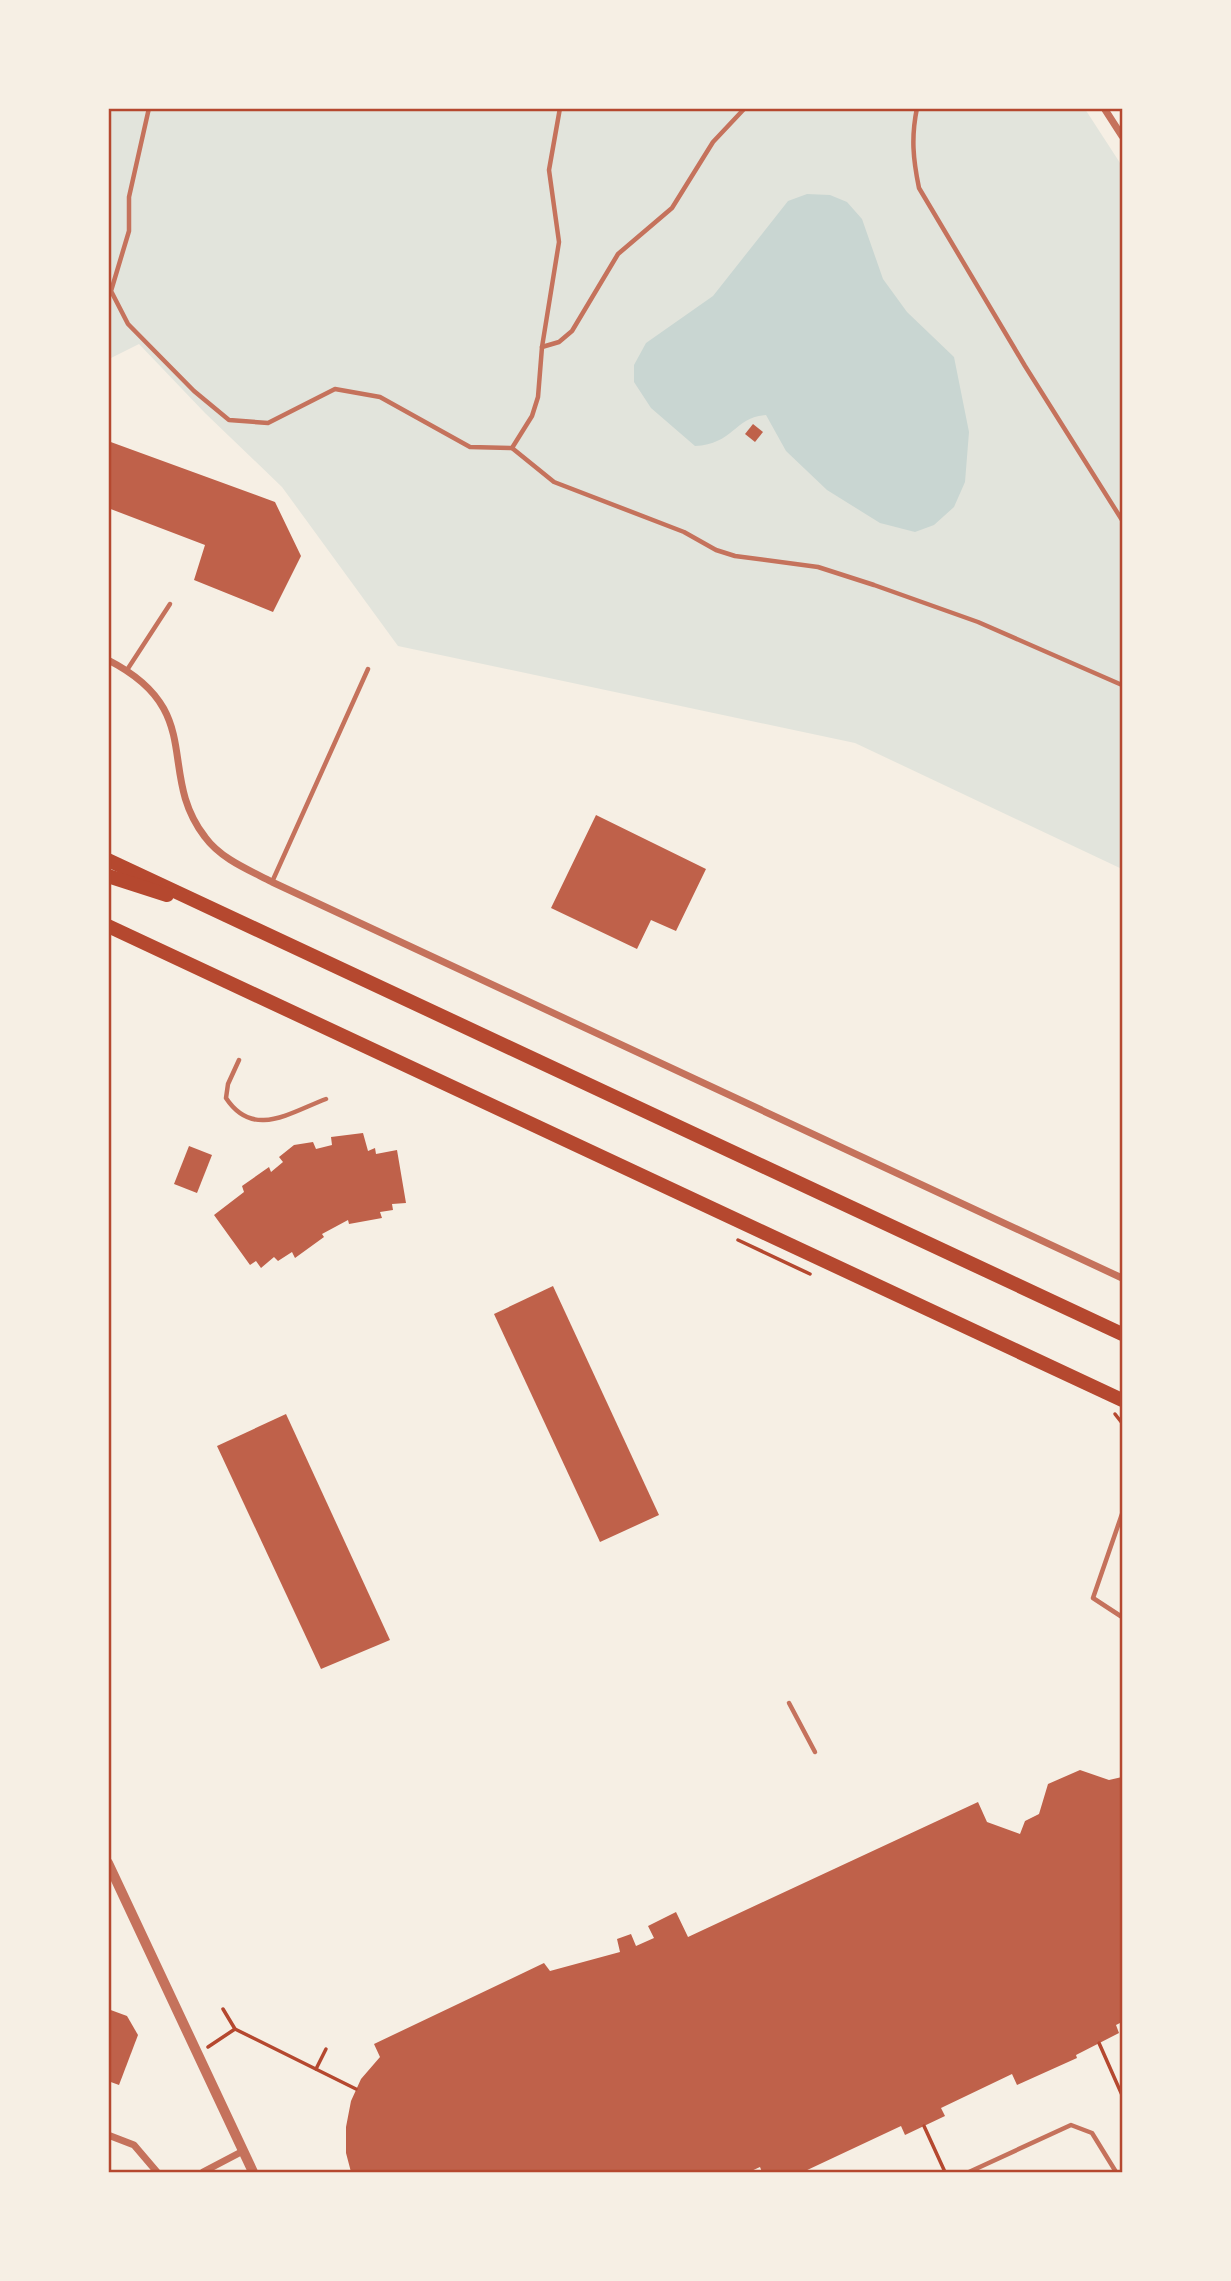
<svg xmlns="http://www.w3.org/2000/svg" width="1231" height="2281" font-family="'Space Grotesk',sans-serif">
	<rect width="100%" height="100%" fill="#f6efe4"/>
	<!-- green -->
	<polygon fill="#e2e4dc" points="108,109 1085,109 1122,166 1122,869 855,743 398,646 282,487 205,413 139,344 109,359"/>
	<!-- water -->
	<path fill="#c9d6d2" d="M807 194 830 195 847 202 862 219 883 279 907 312 954 357 969 432 965 482 954 507 934 525 915 532 880 523 827 490 786 451 766 415C734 417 734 444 695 446L651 408 634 382V365L646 343 713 296 788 201Z"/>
	<!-- building -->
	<g fill="#bf614a">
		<polygon points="753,424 763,432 755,442 745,434"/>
		<polygon points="108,441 275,502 301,556 273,612 194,580 205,545 108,508"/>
		<polygon points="596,815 706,869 676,931 651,920 637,949 551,908"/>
		<polygon points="363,1133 368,1151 375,1148 376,1154 397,1150 406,1203 392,1204 393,1210 380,1212 382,1218 349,1224 348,1220 322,1234 324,1237 295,1258 292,1252 278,1261 274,1257 261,1268 256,1261 250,1265 214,1215 244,1192 242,1186 269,1167 271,1172 283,1162 279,1157 294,1145 313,1142 316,1149 332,1145 331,1137"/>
		<polygon points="189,1146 212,1155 197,1193 174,1184"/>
		<polygon points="553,1286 659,1515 600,1542 494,1314"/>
		<polygon points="286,1414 390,1640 321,1669 217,1446"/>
		<polygon points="1080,1770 1109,1780 1122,1777 1122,2022 1116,2025 1119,2033 1076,2055 1077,2058 1017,2085 1012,2074 941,2108 945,2116 905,2135 901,2126 803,2172 762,2172 760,2167 749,2172 351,2172 346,2153 346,2127 351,2101 361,2079 380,2057 374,2044 544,1963 550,1971 620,1952 617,1939 631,1934 636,1946 654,1938 648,1926 676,1912 688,1937 978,1802 987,1822 1020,1834 1025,1821 1039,1814 1048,1784"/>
		<polygon points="108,2009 127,2016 138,2035 119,2085 108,2081"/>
	</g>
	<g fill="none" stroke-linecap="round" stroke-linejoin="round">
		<!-- path -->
		<g stroke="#b5482f" stroke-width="3.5">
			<polyline points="738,1240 810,1274"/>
			<polyline points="1115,1414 1122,1423"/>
			<polyline points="223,2009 235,2029 356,2089"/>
			<polyline points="1099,2043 1122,2095"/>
			<polyline points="208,2047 235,2029"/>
			<polyline points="316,2069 326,2049"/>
			<polyline points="924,2126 945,2172"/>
		</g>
		<!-- service -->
		<g stroke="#c5725c" stroke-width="4.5">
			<polyline points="149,108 129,197 129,231 111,291 128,324 194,391 229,420 268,423 335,389 380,397 470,447 512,448 532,416 538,397 542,347 559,242 549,170 560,108"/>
			<path d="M917 108C911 137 913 159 919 188L1025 366 1122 520"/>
			<polyline points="542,347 559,342 572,331 618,254 672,208 713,142 745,108"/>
			<polyline points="512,448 554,482 684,532 716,550 735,556 818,567 874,585 978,622 1122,685"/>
			<polyline points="127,670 170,604"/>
			<polyline points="272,882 368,669"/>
			<path d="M239 1060 228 1084 226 1098C253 1139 289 1113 326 1099"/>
			<polyline points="1122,1514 1093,1598 1122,1617"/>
			<polyline points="789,1703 815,1752"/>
			<polyline points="969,2172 1071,2125 1092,2133 1116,2172"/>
		</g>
		<!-- minor -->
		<g stroke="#c5725c" stroke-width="7">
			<polyline points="1104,108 1122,136"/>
			<path d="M108 660C208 711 155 772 205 837 221 859 249 870 272 882L1122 1278"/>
			<polyline points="108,2135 134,2145 157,2172"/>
			<polyline points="203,2172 243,2151"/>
		</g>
		<!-- tertiary -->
		<polyline stroke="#c5725c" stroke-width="10" points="108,1863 253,2172"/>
		<!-- trunk -->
		<g stroke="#b5482f" stroke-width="14">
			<polyline points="108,860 1122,1334"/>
			<polyline points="108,876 167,895"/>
			<polyline points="108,926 1122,1400"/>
		</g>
	</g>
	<!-- border -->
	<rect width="1231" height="2281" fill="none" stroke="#f6efe4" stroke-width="220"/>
	<rect x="110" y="110" width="1011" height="2061" fill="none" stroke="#b5482f" stroke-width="2.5"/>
</svg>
